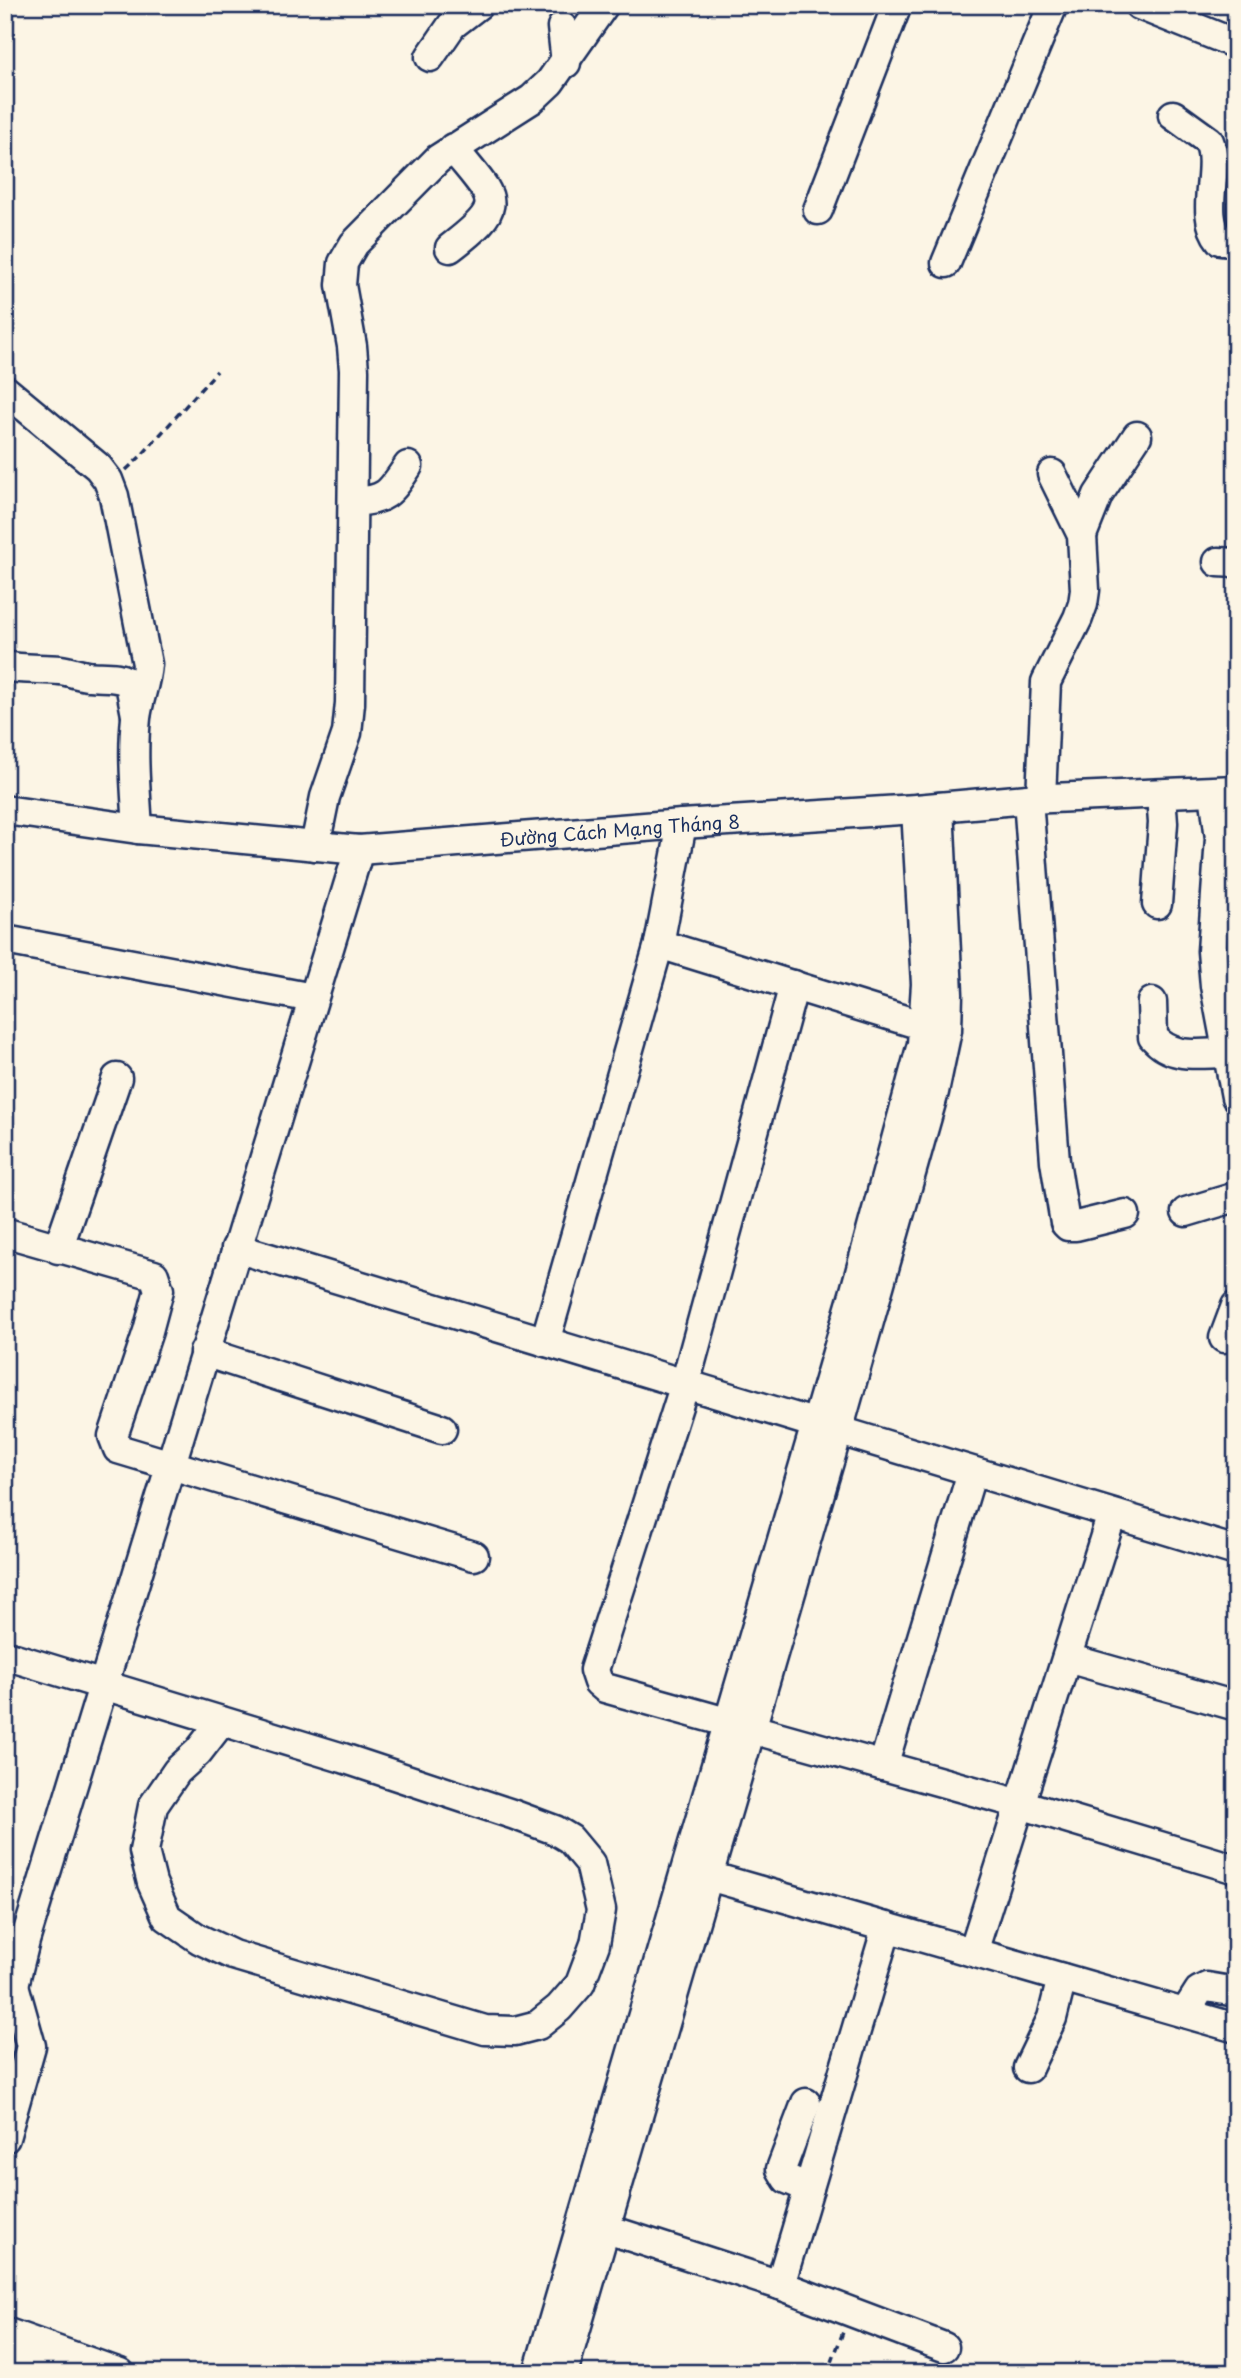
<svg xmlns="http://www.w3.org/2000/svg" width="1241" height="2378" font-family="'Playpen Sans',sans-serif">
	<rect width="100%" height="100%" fill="#fcf5e5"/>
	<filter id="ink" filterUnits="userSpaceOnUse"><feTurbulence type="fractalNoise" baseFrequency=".0143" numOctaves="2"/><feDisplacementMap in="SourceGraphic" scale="14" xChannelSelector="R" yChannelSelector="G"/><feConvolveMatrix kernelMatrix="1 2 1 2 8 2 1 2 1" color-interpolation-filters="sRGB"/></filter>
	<g filter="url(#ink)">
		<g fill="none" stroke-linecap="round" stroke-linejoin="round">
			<!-- minor casing -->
			<g stroke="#1b2f5e" stroke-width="33">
				<g id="minor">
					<polyline points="1139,5 1236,44"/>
					<polyline points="562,27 566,63"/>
					<polyline points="430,57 452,25 478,5"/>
					<path d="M1173 115 1209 141C1221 170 1198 213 1220 240L1236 242"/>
					<polyline points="818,210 897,5"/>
					<path d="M450 248C510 202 494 200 453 148"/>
					<polyline points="946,263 1053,5"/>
					<path d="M5 390 98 467 108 480 114 496 147 664C146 683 138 700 136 718 132 755 136 793 138 829"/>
					<path d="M353 501C385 502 391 492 408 466"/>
					<polyline points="1082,535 1098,495 1137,436"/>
					<polyline points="1218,562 1236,563"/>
					<path d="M5 666C24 670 42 668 60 670 70 671 78 675 88 676 101 678 120 674 130 684L136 715"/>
					<polyline points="1214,793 1220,838 1212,951 1215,986 1236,1097"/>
					<polyline points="1041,798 1046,682 1078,618 1083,604 1085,590 1082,535 1052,474"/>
					<polyline points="1028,799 1055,1161 1065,1223 1068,1226 1076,1226 1125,1214"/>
					<path id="s1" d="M5 810 138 829 359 850 682 824 916 809 1028 799 1236 790"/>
					<polyline points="315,846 325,797 347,733 350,703 354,370 352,346 341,285 343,263 354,244 438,159 532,99 550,82 604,5"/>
					<polyline points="1157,904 1163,823 1161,794"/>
					<polyline points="5,940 313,998"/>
					<polyline points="659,944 924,1026 941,1029"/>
					<polyline points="794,985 685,1384 594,1670 598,1682 605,1688 1020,1804 1236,1869"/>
					<path d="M1152 1002 1153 1037C1173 1060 1199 1053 1227 1053"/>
					<polyline points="1186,1212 1236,1197"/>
					<polyline points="7,1233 154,1275 159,1290 148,1331 113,1436 118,1449 474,1556"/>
					<polyline points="236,1248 1236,1551"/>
					<polyline points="58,1249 117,1078"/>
					<polyline points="1224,1338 1236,1306"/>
					<polyline points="545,1342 659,944 682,824"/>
					<polyline points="204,1352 442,1429"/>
					<polyline points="5,1655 343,1758 512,1814 555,1830 570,1839 590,1863 601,1910 595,1944 580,1984 559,2008 538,2025 515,2031 485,2030 233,1955 199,1939 167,1917 152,1883 144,1851 153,1806 177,1771 198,1752 222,1721"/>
					<polyline points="1067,1658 1236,1706"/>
					<polyline points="883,1766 972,1472"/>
					<polyline points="688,1870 1236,2028"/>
					<polyline points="973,1952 1112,1514"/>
					<polyline points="5,1998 14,1985 25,1941 359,850"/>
					<polyline points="1185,2013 1199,1991 1207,1987 1236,1992"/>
					<polyline points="1028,2068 1052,2018 1062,1978"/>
					<polyline points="806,2103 781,2169 787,2179 809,2188"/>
					<polyline points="5,2138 31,2046 14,1985"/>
					<polyline points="585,2222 780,2285 944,2347"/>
					<polyline points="780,2285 887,1927"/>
					<polyline points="5,2332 120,2373"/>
					<polyline points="5,2352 56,2373"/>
					<polyline points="538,2373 855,1291 922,1044 926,984 916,809"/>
					<polyline points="563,2373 838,1431 934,1092 947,1030 948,994 939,807"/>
				</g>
			</g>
			<!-- path -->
			<g stroke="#1b2f5e" stroke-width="3.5" stroke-dasharray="7 5" stroke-linecap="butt">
				<polyline points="126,470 141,456 217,371"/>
				<polyline points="828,2373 843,2332"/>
			</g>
			<!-- minor -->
			<use href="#minor" stroke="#fcf5e5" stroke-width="28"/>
		</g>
	</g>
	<g text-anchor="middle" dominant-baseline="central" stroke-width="5" stroke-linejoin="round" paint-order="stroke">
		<!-- street labels -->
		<g font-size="18" fill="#1b2f5e" stroke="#fcf5e5">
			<text stroke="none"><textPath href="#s1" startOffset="618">Đường Cách Mạng Tháng 8</textPath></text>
		</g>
	</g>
	<!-- margin -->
	<rect width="1241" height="2378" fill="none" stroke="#fcf5e5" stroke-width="28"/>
	<rect x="14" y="14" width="1213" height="2350" fill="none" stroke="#1b2f5e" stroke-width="2.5" filter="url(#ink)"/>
</svg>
